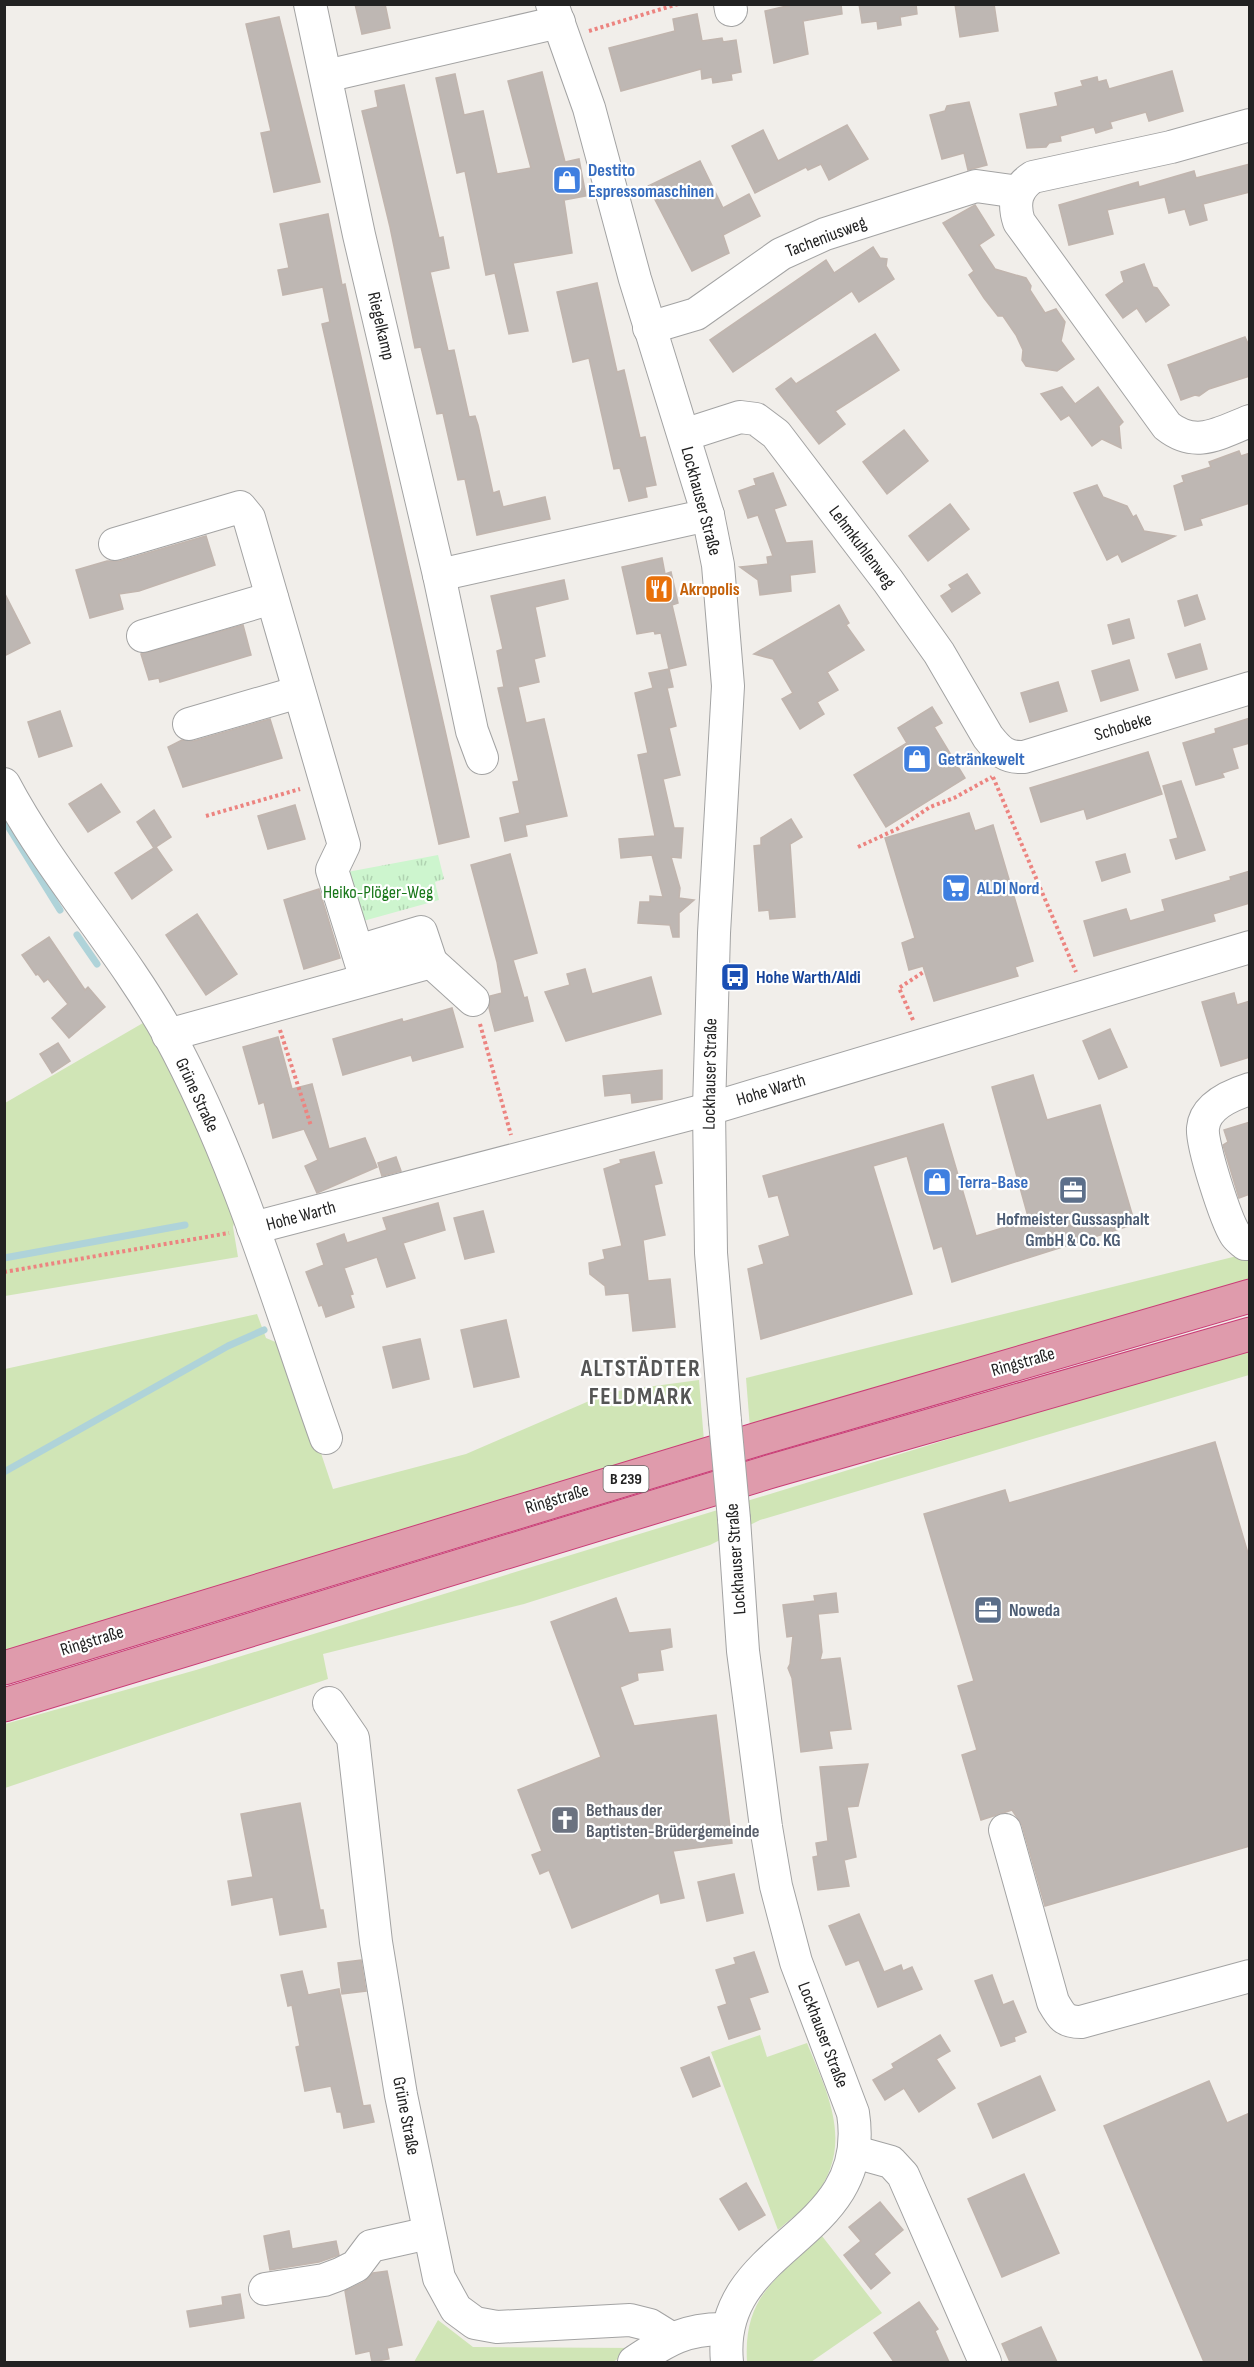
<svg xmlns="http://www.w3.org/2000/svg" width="1254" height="2367" font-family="'Sofia Sans Condensed',sans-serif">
	<defs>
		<pattern id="park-tufts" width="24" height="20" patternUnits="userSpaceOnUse" patternTransform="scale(1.5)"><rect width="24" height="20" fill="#cdf5ce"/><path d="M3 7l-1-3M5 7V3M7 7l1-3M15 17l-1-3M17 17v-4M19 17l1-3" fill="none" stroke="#b0d2b1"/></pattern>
	</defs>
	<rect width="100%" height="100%" fill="#f1eeea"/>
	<!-- grass -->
	<g fill="#d0e5b6">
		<polygon points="143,1023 187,1096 236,1215 233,1227 238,1257 5,1296 5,1103"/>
		<polygon points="1249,1253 1249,1282 750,1428 746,1378"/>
		<polygon points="257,1314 266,1338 285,1346 333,1489 466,1454 610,1392 699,1380 704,1441 5,1652 5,1369"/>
		<polygon points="1249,1347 1249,1375 760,1520 710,1545 524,1604 323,1654 328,1679 5,1788 5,1724 196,1670"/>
		<path d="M760 2035 767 2057 807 2043C829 2097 855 2146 813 2199 803 2210 789 2220 778 2230L711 2052Z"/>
		<path d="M822 2236 882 2313 811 2362H747C743 2295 778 2278 822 2236Z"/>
		<polygon points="438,2320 473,2347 634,2348 613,2362 414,2362"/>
	</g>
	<!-- park -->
	<polygon fill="url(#park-tufts)" points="438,855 444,879 435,882 439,900 356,923 342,873"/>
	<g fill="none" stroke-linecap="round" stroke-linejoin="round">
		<!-- stream -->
		<g stroke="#afd3d9" stroke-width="7">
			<polyline points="6,823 60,910"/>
			<polyline points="77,935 97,964"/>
			<polyline points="4,1258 185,1225"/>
			<polyline points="4,1472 228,1346 264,1330"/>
		</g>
	</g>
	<!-- building -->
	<g fill="#beb7b3" stroke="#c1b5ae" stroke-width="1.5">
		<polygon points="355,4 385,4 390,28 362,34"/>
		<polygon points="795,4 841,4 842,14 803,21 808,54 774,63 765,11"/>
		<polygon points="859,4 916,4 917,14 900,17 901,25 878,29 877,21 862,23"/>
		<polygon points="955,4 994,4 998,31 960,37"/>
		<polygon points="697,14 702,41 722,38 723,42 736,40 741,72 731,74 732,80 713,83 712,77 702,79 701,69 621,91 609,48 675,31 673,19"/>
		<polygon points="279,17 320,182 274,192 261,133 271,131 246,24"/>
		<polygon points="1172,71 1183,111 1149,121 1146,112 1110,122 1112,128 1096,133 1094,127 1060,136 1061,141 1049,143 1046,147 1027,148 1020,114 1058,106 1055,93 1083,86 1081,81 1097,77 1098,82 1106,80 1109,89"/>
		<polygon points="542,72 565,162 579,159 586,196 564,200 572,253 513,263 528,331 509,334 495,273 486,275 465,171 457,173 436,78 455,74 464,115 483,111 497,174 531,168 508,81"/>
		<polygon points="404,85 439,238 443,237 449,268 430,272 448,351 454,350 469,417 475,416 478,425 493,493 499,491 503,507 545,497 550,519 477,535 465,479 458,480 443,413 437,414 421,347 415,348 390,227 362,111 378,107 375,91"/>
		<polygon points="969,102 987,165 968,170 964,153 942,159 930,115 945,111 947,106"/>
		<polygon points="847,125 868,159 829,180 821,164 808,170 806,167 755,193 732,146 763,130 778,161"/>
		<polygon points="700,161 723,208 749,194 760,216 723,235 729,253 692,271 648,186"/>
		<polygon points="1250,164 1250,192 1203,204 1207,220 1190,225 1185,209 1169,213 1165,197 1107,210 1113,234 1069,245 1059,205 1138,182 1139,187 1194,171 1196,178"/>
		<polygon points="975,205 994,235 979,245 995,269 1026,278 1031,286 1030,290 1045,313 1056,309 1065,322 1061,341 1074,359 1057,371 1026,366 1022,360 1023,350 1016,335 1003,316 998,316 984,298 969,275 974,271 943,223"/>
		<polygon points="328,214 342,285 345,284 352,317 469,837 439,844 322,324 330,322 323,287 283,295 278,270 289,268 280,224"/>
		<polygon points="873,247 880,258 887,259 886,266 894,279 859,302 852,291 733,372 710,340 826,260 834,273"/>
		<polygon points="1144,264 1153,287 1157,288 1169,305 1146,322 1137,308 1123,318 1106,295 1124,282 1121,272"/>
		<polygon points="597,283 617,372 624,370 640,438 645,437 656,485 645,487 647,497 629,501 620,468 614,469 589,358 573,362 557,292"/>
		<polygon points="875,334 899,370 835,411 845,424 819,444 776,389 791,378 796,384"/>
		<polygon points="1245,337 1250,348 1250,376 1209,389 1199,396 1195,395 1181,400 1168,365"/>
		<polygon points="1062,387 1075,404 1098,387 1123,422 1119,426 1121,448 1102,439 1092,446 1069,415 1061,420 1041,394"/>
		<polygon points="904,430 928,461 887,494 863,462"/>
		<polygon points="1239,451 1241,456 1250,453 1250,503 1200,519 1202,525 1185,530 1174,486 1184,482 1182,476 1211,467 1209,462"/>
		<polygon points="773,473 786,505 774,509 786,543 812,541 815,572 790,575 791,591 760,595 758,580 740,567 768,564 767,557 773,556 758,515 748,518 739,491 756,485 754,479"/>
		<polygon points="1097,485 1103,497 1127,506 1133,517 1136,515 1144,531 1175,536 1122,562 1118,554 1107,560 1074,493"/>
		<polygon points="950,504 969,529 928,561 909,536"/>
		<polygon points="206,536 215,565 139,591 119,594 123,609 90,618 76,570 107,561 120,561"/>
		<polygon points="662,558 665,574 671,572 678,603 672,605 686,665 669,669 661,633 655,634 654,631 637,634 622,567"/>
		<polygon points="967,574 980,593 952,612 941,596 952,589 949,585"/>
		<polygon points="564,580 568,599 535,607 545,656 534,659 539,682 518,687 526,723 544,719 567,816 525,825 527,836 505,841 500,818 520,813 513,782 519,781 498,688 504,687 497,651 503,649 491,596"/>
		<polygon points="4,592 30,643 4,656"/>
		<polygon points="1197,595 1205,619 1185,626 1178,601"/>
		<polygon points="839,605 849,623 846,625 864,650 827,672 838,690 817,702 824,714 800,729 782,699 793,693 773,659 754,654"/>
		<polygon points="1129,619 1134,638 1113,644 1108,625"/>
		<polygon points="243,625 251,655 160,682 159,678 149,680 141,654"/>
		<polygon points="1200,644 1207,669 1176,678 1168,654"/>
		<polygon points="1129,660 1138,690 1101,701 1092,671"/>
		<polygon points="669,669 673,687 667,688 676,726 669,728 680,775 663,779 674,828 683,828 681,858 671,857 680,888 679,898 694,900 679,913 679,937 673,937 670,925 638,923 640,902 650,902 650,896 663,897 652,855 621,858 619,839 655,836 638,755 648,753 635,693 653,688 649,673"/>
		<polygon points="1058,682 1067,711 1030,722 1021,693"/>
		<polygon points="932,707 942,723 934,727 965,778 886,827 854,775 907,743 898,728"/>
		<polygon points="60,711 72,746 39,757 28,722"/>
		<polygon points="1250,718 1250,743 1232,748 1238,768 1222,773 1224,777 1196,785 1183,743 1216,733 1215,729"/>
		<polygon points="270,719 282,758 183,787 168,747 182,740 194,741"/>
		<polygon points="1148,752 1162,794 1087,819 1084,809 1041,822 1030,788"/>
		<polygon points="1181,781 1205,850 1176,859 1170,840 1178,838 1163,786"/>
		<polygon points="101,784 120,812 88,832 69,804"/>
		<polygon points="295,805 305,839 268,849 258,816"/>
		<polygon points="154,810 171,837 156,847 172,870 132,899 115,873 154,848 137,822"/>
		<polygon points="969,813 975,831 993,825 1033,961 1015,967 1018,976 934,1001 923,966 909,970 902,943 915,938 885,838"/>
		<polygon points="791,819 802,837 790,844 795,917 770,919 769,910 759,911 754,846 761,845 761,838"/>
		<polygon points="510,854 537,953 513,960 524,998 527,997 533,1021 495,1031 489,1008 490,996 502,993 497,962 471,865"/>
		<polygon points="1125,854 1130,872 1102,881 1096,862"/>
		<polygon points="1250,871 1250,903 1213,914 1215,921 1094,956 1084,921 1126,909 1130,921 1165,911 1162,900 1231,880 1230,877"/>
		<polygon points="319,889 340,958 304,969 284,900"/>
		<polygon points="197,914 237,974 206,995 166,935"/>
		<polygon points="49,937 85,990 88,987 105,1007 69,1038 52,1018 68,1004 48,979 44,982 38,974 36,975 22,955"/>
		<polygon points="585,969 592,994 651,977 661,1014 566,1041 545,992 570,985 567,974"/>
		<polygon points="1234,993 1237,1005 1250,1001 1250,1057 1221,1066 1202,1002"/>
		<polygon points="452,1008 463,1047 413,1061 411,1055 343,1075 333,1039 402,1019 403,1022"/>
		<polygon points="1110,1029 1127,1067 1099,1079 1083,1041"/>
		<polygon points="278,1037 292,1089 312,1084 329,1149 365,1138 377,1167 317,1193 305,1166 318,1160 304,1129 273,1138 264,1102 259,1104 243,1047"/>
		<polygon points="58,1043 70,1061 52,1073 40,1054"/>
		<polygon points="662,1070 662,1099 632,1103 631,1093 605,1096 603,1076"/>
		<polygon points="1033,1075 1047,1120 1100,1105 1135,1224 952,1282 942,1246 934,1249 907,1156 873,1166 912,1294 761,1339 748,1269 764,1264 759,1246 790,1236 778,1195 769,1197 763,1176 943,1124 976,1236 1029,1220 992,1087"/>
		<polygon points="1250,1122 1250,1194 1239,1198 1223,1145 1228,1142 1224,1130"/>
		<polygon points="654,1152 662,1183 654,1185 665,1235 643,1240 648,1281 670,1279 675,1327 633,1331 629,1293 606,1295 605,1286 590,1274 589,1263 605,1259 603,1250 622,1246 604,1169 621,1163 620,1160"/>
		<polygon points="396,1157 401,1171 382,1176 378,1163"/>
		<polygon points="438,1203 445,1230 403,1243 415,1278 387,1287 377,1257 344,1268 353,1294 350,1295 354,1307 326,1317 322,1305 319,1306 306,1272 324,1265 317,1244 344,1234 347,1243 387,1230 383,1218"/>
		<polygon points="483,1211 494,1252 465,1259 454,1218"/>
		<polygon points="506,1320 519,1377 474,1387 461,1330"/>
		<polygon points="420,1339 429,1379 393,1388 383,1347"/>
		<polygon points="1215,1442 1250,1560 1250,1846 1045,1906 1022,1825 1012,1810 981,1820 962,1755 977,1750 958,1686 974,1681 924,1514 1005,1490 1009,1503"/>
		<polygon points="836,1593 838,1612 818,1614 822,1652 820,1660 840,1658 851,1729 829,1731 832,1748 801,1752 792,1678 788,1668 790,1664 793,1636 787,1637 783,1605 815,1601 814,1596"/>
		<polygon points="616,1598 629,1633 670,1629 672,1647 660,1650 663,1670 637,1673 638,1680 620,1687 634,1726 716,1715 732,1843 673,1851 684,1898 661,1903 659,1893 572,1928 549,1870 540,1874 532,1855 542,1851 518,1790 601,1757 551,1622"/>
		<polygon points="868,1764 858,1806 847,1807 856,1857 844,1860 849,1886 818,1890 813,1857 818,1856 816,1843 828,1841 820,1767"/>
		<polygon points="300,1803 320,1910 323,1910 326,1927 280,1935 273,1897 232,1905 228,1881 253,1877 241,1814"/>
		<polygon points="734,1874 743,1913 707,1921 698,1882"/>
		<polygon points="859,1914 884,1972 901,1965 903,1971 912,1967 922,1989 878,2007 859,1960 846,1965 829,1926"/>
		<polygon points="754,1952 768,1992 749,1998 760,2029 729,2039 718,2007 727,2004 716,1970 736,1964 734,1958"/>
		<polygon points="361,1960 366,1991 342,1994 338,1963"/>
		<polygon points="302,1971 308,1995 339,1989 363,2106 370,2105 374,2122 344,2128 341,2112 337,2112 331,2086 305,2091 296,2047 300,2046 292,2005 288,2006 281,1975"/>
		<polygon points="992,1975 1003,2005 1013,2001 1026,2032 1014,2037 1015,2041 1001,2046 975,1981"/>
		<polygon points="940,2035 950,2051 936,2059 955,2088 919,2112 904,2088 885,2100 873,2080 894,2068 892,2064"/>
		<polygon points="709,2057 720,2086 693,2097 681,2068"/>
		<polygon points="1040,2076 1055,2110 993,2138 978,2104"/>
		<polygon points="1209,2081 1227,2123 1250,2113 1250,2362 1204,2362 1104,2126"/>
		<polygon points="1024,2174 1059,2253 1002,2277 968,2199"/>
		<polygon points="746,2183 765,2215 739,2230 720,2199"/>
		<polygon points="880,2202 903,2230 874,2254 890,2273 871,2289 844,2255 861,2241 849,2227"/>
		<polygon points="289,2231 292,2249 336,2241 339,2255 319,2262 270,2270 264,2236"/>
		<polygon points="387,2271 402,2345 387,2348 389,2359 372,2362 370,2351 356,2354 345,2291 364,2282 373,2273"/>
		<polygon points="240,2294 244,2318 190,2327 187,2311 223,2305 222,2297"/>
		<polygon points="919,2302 938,2329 935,2331 949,2362 894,2362 874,2333"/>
		<polygon points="1041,2327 1057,2362 1010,2362 1002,2344"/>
	</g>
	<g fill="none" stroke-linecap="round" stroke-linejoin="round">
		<!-- minor casing -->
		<g stroke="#a3a3a3" stroke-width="34">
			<g id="minor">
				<polyline points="310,4 359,235 439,575 472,731 482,758"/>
				<polyline points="552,4 589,108 635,279 708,515 718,565 728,686 714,933 709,1109 711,1253 725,1421"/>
				<polyline points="730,4 731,10"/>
				<polyline points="326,76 559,22"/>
				<path d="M1250 125 1171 147 1033 177C1016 188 1013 203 1019 222L1167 426C1196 449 1219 433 1250 421"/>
				<polyline points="649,328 696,314 781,254 825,234 976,186 1018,192"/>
				<path d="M684 435 740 417 756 419 776 434 888 581 939 653 988 737C999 751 1006 758 1024 757L1250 688"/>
				<polyline points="115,544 240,507 249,518 344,845 332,870 366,979"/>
				<polyline points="439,575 708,515"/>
				<polyline points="143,636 272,598"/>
				<polyline points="189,724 299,692"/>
				<path d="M4 784C51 873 120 947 169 1035 238 1162 278 1303 326 1438"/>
				<polyline points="431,962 473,1000"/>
				<polyline points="168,1035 431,962 421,932 358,951"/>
				<path d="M1250 1089C1231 1095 1205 1106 1203 1128 1201 1144 1226 1220 1235 1234 1237 1238 1242 1241 1245 1244H1250"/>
				<polyline points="253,1228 709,1109 1250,947"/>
				<polyline points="329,1703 353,1738 376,1942 401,2095 439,2278 456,2309 475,2323 497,2327 630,2320 650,2325 671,2338"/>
				<path d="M1005 1830 1053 2002C1061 2016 1064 2022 1081 2022L1250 1976"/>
				<polyline points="855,2152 891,2162 903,2175 985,2362"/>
				<polyline points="265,2289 324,2280 340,2274 356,2266 371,2246 429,2233"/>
				<path d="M634 2362C667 2340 686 2328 727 2329"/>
				<path d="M727 2362C715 2242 873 2240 853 2113L796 1962 776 1886 766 1827 743 1651 734 1519"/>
			</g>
		</g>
		<!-- highway casing -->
		<g stroke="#c93d76" stroke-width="35">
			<g id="highway">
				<polyline points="4,1668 758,1439 1250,1296"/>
				<polyline points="4,1705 772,1471 1250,1334"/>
			</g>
		</g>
		<!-- path -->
		<g stroke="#ec8480" stroke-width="4" stroke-dasharray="3 3" stroke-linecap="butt">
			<polyline points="589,31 678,4"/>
			<polyline points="993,777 1076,972"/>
			<polyline points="206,816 300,789"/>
			<polyline points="858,847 897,829 930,807 954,798 992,777"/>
			<polyline points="913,1020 899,988 925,971"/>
			<polyline points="480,1024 511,1135"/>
			<polyline points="280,1030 311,1126"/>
			<polyline points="4,1272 229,1233"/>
		</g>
		<!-- minor -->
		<use href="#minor" stroke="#fff" stroke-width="32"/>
		<!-- highway -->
		<use href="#highway" stroke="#df9bac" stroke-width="33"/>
		<!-- minor-bridge casing -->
		<g stroke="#a3a3a3" stroke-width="34" stroke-linecap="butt">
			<polyline id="minor-bridge" points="725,1421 734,1519"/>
		</g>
		<!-- minor-bridge -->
		<use href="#minor-bridge" stroke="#fff" stroke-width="32"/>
	</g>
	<!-- icons -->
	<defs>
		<g id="shop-square" transform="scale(1.5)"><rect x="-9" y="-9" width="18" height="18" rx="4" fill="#3f7fe0" stroke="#fff"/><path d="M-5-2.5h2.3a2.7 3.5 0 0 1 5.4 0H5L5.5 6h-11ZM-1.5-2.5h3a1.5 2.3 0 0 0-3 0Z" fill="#fff"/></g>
		<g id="restaurant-square" transform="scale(1.5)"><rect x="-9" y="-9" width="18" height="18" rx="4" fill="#e8710a" stroke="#fff"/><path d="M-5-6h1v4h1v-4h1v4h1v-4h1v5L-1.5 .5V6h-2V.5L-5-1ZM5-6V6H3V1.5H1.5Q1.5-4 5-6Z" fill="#fff"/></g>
		<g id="supermarket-square" transform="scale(1.5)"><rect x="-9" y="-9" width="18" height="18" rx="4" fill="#3f7fe0" stroke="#fff"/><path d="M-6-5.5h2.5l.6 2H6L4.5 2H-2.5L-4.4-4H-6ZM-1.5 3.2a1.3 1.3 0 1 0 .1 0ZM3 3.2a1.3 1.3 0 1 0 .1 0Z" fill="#fff"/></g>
		<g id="bus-square" transform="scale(1.5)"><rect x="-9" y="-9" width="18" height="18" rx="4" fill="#1a4fb4" stroke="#fff"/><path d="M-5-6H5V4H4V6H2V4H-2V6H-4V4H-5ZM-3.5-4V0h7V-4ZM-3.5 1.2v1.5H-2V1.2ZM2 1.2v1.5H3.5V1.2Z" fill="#fff"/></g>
		<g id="office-square" transform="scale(1.5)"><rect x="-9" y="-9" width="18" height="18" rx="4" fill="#5c6f8a" stroke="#fff"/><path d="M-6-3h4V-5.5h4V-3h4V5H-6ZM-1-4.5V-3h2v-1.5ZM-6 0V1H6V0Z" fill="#fff"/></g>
		<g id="church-square" transform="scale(1.5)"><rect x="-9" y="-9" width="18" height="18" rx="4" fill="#6b7280" stroke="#fff"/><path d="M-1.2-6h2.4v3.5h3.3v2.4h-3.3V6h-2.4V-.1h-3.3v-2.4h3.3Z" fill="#fff"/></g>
	</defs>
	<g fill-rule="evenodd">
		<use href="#shop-square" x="567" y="180"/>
		<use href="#restaurant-square" x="659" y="589"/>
		<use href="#shop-square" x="917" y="759"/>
		<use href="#supermarket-square" x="956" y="888"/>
		<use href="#bus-square" x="735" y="977"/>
		<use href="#shop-square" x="937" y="1182"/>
		<use href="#office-square" x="1073" y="1190"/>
		<use href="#office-square" x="988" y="1610"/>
		<use href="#church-square" x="565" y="1820"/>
	</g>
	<g text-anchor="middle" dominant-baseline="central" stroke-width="4.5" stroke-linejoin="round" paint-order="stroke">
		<!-- shield labels -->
		<rect fill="#fff" stroke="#646464" stroke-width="1.5" x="603.5" y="1466" width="45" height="26" rx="4.5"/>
		<g font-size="16" font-weight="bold" fill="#222">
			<text x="626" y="1479">B 239</text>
		</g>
		<!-- shop labels -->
		<g font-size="18" font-weight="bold" fill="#366cbe" stroke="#fff" text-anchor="start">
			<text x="588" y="170">Destito<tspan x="588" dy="21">Espressomaschinen</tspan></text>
			<text x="938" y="759">Getränkewelt</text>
			<text x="977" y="888">ALDI Nord</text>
			<text x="958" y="1182">Terra-Base</text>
		</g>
		<!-- street labels -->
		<g font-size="18" fill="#222" stroke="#fff">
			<text transform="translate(826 237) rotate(-21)">Tacheniusweg</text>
			<text transform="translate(381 326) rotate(77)">Riegelkamp</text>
			<text transform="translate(701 501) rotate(75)">Lockhauser Straße</text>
			<text transform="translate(862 547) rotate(53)">Lehmkuhlenweg</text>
			<text transform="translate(1123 727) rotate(-17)">Schobeke</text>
			<text transform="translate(710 1074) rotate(-89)">Lockhauser Straße</text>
			<text transform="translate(771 1090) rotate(-17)">Hohe Warth</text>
			<text transform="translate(197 1095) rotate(65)">Grüne Straße</text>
			<text transform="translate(301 1216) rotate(-15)">Hohe Warth</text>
			<text transform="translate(1023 1362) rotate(-16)">Ringstraße</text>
			<text transform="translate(557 1499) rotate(-17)">Ringstraße</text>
			<text transform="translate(736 1559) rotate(-94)">Lockhauser Straße</text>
			<text transform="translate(92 1641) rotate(-17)">Ringstraße</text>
			<text transform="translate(823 2035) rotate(69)">Lockhauser Straße</text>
			<text transform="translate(406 2116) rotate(79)">Grüne Straße</text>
		</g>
		<!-- food labels -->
		<g font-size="18" font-weight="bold" fill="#c56008" stroke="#fff" text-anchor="start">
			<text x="680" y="589">Akropolis</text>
		</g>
		<!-- park labels -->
		<g font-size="18" fill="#19771a" stroke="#fff">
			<text x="378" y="892">Heiko-Plöger-Weg</text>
		</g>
		<!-- transit labels -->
		<g font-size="18" font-weight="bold" fill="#164399" stroke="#fff" text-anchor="start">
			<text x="756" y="977">Hohe Warth/Aldi</text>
		</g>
		<!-- service labels -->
		<g font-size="18" font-weight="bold" fill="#4e5e75" stroke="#fff">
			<text x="1073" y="1219">Hofmeister Gussasphalt<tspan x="1073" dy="21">GmbH &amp; Co. KG</tspan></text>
			<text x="1009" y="1610" text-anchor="start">Noweda</text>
		</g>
		<!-- worship labels -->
		<g font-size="18" font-weight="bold" fill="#5b616d" stroke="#fff" text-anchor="start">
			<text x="586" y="1810">Bethaus der<tspan x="586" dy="21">Baptisten-Brüdergemeinde</tspan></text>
		</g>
		<!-- district labels -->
		<g font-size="24" font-weight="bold" letter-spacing="1.5" fill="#555" stroke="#fff">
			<text x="641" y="1368">ALTSTÄDTER<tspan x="641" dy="28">FELDMARK</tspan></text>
		</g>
	</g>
	<!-- border -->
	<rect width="1254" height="2367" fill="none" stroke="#222222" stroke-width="12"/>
</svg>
